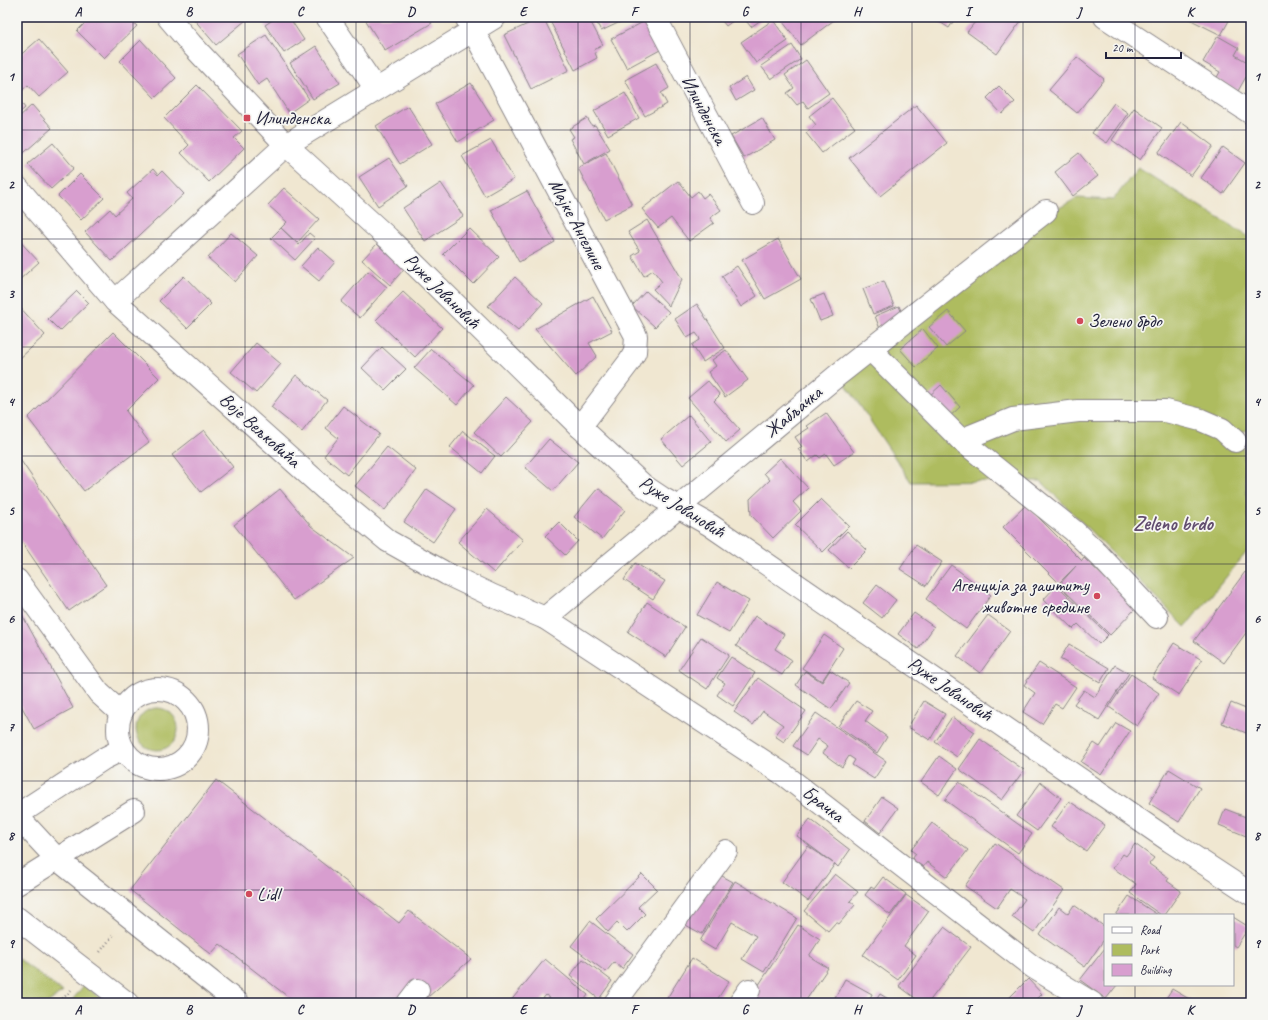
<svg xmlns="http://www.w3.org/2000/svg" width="1268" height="1020" font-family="Caveat,sans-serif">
	<rect width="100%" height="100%" fill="#f6f6f2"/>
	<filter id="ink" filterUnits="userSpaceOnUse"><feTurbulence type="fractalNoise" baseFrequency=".025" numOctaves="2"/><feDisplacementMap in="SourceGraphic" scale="8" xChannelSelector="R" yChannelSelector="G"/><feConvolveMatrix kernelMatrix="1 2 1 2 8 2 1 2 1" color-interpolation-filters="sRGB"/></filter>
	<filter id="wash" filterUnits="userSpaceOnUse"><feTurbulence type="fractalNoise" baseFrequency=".012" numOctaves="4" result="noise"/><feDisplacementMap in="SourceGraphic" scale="16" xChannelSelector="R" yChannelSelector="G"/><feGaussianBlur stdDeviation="0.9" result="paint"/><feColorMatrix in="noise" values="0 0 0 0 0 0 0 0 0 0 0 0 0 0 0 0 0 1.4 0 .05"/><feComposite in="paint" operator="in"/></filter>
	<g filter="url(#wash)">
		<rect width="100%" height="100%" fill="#f0e7d1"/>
		<!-- green -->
		<g fill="#aebc5e" stroke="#686f4c">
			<polygon points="1138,168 1251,238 1251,253 1247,263 1251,271 1251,430 1242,431 1251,547 1185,627 1041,481 911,482 839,374 1027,226 1077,198 1113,200"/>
			<circle cx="157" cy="729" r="21"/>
			<polygon points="17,958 63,992 47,1003 17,1003"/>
			<polygon points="84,985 107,1003 70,1003"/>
		</g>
		<g id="blocks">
			<!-- building -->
			<g fill="#d89ecf">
				<polygon points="91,17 127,17 137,26 104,58 77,31"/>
				<polygon points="192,17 243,17 246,20 216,45"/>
				<polygon points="277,17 289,17 304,40 284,53 265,25"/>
				<polygon points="369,17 428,17 432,23 385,51 365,19"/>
				<polygon points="543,17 569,70 531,89 504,35"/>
				<polygon points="548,17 588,17 603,45 594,50 597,58 575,70"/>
				<polygon points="594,17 631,17 601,31"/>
				<polygon points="719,17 738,17 726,26"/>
				<polygon points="743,17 765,17 751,27"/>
				<polygon points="779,17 838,17 801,45"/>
				<polygon points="932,17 956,17 949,28"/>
				<polygon points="979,17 1016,17 1021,21 997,54 967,32"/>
				<polygon points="1185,17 1231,17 1221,35"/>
				<polygon points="773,20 788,41 756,63 741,42"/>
				<polygon points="645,21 660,50 627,68 611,39"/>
				<polygon points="266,35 309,99 289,113 267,79 258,85 237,54"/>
				<polygon points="1218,36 1239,48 1235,55 1251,64 1251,68 1238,91 1216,79 1220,72 1203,62"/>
				<polygon points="39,39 68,72 39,97 28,85 17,95 17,74 19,73 17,70 17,58"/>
				<polygon points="141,40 176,78 155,98 120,61"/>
				<polygon points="792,45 801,59 771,79 761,66"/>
				<polygon points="316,46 340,83 313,99 290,63"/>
				<polygon points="1077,57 1104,79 1077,113 1049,90"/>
				<polygon points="806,60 829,93 808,108 803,101 797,105 787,93 794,88 785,75"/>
				<polygon points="656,63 669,88 661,93 667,104 645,116 625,80"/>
				<polygon points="746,77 754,90 736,101 729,88"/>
				<polygon points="471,83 494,120 458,142 435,104"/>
				<polygon points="197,85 242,131 234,138 244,148 209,182 181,153 189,145 164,118"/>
				<polygon points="999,86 1015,102 1002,114 987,98"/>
				<polygon points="625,93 639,118 608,135 594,111"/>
				<polygon points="17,97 25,108 17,115"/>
				<polygon points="832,98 855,128 822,153 806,133 816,125 809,116"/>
				<polygon points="1114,103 1128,113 1107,143 1092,133"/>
				<polygon points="32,105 52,128 17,159 17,119"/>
				<polygon points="916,105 947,143 880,196 849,158"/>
				<polygon points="408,106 432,144 400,164 376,126"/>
				<polygon points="1134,108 1162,128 1140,160 1112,140"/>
				<polygon points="587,118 592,126 595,125 610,149 584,164 570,139 574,137 569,129"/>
				<polygon points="762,118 775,140 744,158 731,136"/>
				<polygon points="1181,122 1213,146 1191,176 1158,153"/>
				<polygon points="491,140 514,179 485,196 462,156"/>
				<polygon points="53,143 74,168 51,189 28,164"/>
				<polygon points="1223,147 1245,163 1223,194 1201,178"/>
				<polygon points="606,153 632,205 604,219 578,168"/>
				<polygon points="1079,153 1098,176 1073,196 1055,172"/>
				<polygon points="389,158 408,186 378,206 359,177"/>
				<polygon points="153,169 158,175 162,171 184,194 112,261 85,232 110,209 115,215 132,199 127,193"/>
				<polygon points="80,174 104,198 81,220 58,196"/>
				<polygon points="678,181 691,197 698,191 703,198 708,194 721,210 710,218 714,223 689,241 671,218 658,228 642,209"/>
				<polygon points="441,183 463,216 425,241 403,208"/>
				<polygon points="284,188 319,219 297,243 281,228 287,222 268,205"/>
				<polygon points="527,191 555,242 519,262 491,210"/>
				<polygon points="647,220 682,279 669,306 653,289 662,282 653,270 644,276 632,256 640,251 628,232"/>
				<polygon points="281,228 299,245 309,233 315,238 295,260 271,238"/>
				<polygon points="469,228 499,257 473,284 443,254"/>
				<polygon points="231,233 258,256 235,282 208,258"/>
				<polygon points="17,238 39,262 17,282"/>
				<polygon points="778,239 801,279 765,299 742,260"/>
				<polygon points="377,244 404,269 390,285 362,260"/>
				<polygon points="318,247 335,262 319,281 301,266"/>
				<polygon points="737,266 757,296 741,307 722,276"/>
				<polygon points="368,271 387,287 360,318 341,302"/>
				<polygon points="184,276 211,304 187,328 159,301"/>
				<polygon points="515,277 543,303 518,331 488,306"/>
				<polygon points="884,281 894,306 873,314 863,289"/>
				<polygon points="77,291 89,303 60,331 48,319"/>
				<polygon points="646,291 669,312 655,327 632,306"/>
				<polygon points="403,292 442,328 415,357 376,320"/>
				<polygon points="824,294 833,316 820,321 811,299"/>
				<polygon points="593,296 612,331 589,343 597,356 576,376 535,329"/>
				<polygon points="17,304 45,335 17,361"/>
				<polygon points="697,304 725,348 703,362 692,345 700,340 699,337 696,333 687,338 675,319"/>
				<polygon points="899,306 904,318 880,329 875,316"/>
				<polygon points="948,311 965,331 946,347 929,327"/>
				<polygon points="923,329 938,348 916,367 900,349"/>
				<polygon points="113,332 159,378 126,411 149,442 84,491 28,418"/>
				<polygon points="256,343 281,364 256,393 231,372"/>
				<polygon points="382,347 406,369 385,390 362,368"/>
				<polygon points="431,349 474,385 457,405 414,368"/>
				<polygon points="726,350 748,380 725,397 708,372 716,366 712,360"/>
				<polygon points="296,375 327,400 302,432 271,407"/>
				<polygon points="708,381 720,395 714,401 740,430 726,442 688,398"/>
				<polygon points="941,385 960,407 947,419 928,397"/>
				<polygon points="506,397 533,422 501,457 474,432"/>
				<polygon points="343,406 379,434 347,475 324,456 338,438 326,428"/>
				<polygon points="826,413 854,452 834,465 826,454 820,458 817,455 808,462 798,449 802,447 795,437 809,428 807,426"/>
				<polygon points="689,415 711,442 683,465 661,439"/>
				<polygon points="204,430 233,467 201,492 172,455"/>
				<polygon points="463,431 495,456 482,473 450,447"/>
				<polygon points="549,439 578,462 553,491 525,467"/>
				<polygon points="387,447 416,470 385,510 355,486"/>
				<polygon points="17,455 106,585 69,611 17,535"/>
				<polygon points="780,458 808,488 793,502 801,511 773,538 751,515 750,499 770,480 764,473"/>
				<polygon points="598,488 625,510 602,539 574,517"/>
				<polygon points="280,489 311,526 354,558 294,600 234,525"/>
				<polygon points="427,489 456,509 433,542 404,522"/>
				<polygon points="821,499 849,526 823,552 795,525"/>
				<polygon points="1026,505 1082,561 1084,558 1136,608 1110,635 1059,585 1076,566 1059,583 1003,527"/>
				<polygon points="487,509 523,540 494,573 458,542"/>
				<polygon points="559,522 578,541 565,555 545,536"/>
				<polygon points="847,531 867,550 849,568 829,550"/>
				<polygon points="916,545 942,562 926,586 900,569"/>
				<polygon points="635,563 665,581 653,599 624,580"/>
				<polygon points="951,565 991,595 966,629 926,599"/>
				<polygon points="1245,572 1251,576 1251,626 1224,663 1194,641"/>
				<polygon points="717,582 749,601 729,633 697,615"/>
				<polygon points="877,585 896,600 882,618 863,603"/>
				<polygon points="1057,585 1108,635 1099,644 1078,624 1073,629 1043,600"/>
				<polygon points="647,602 685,627 666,657 628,632"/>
				<polygon points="19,609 73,708 34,729 17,698 17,610"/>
				<polygon points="914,613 934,627 918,649 898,634"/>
				<polygon points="988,615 1010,631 980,673 957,656"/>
				<polygon points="755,616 784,634 775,649 792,660 782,675 736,646"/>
				<polygon points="824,635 843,648 822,681 802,668"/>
				<polygon points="701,637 729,655 707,689 679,670"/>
				<polygon points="1174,643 1202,660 1179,695 1152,678"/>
				<polygon points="1069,644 1109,668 1100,683 1060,659"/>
				<polygon points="731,657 755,673 733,706 717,695 725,683 717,678"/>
				<polygon points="1039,663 1076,687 1062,708 1055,704 1042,724 1023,712 1035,693 1024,685"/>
				<polygon points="1115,665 1129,673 1099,720 1074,704 1084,690 1095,697"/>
				<polygon points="830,670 849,683 831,709 796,685 805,671 822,682"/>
				<polygon points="1131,674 1159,693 1137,726 1109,707"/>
				<polygon points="758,678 806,711 784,742 775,736 783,725 763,711 753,725 734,712"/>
				<polygon points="856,701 872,711 865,721 887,737 877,753 838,726"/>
				<polygon points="924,701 945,714 930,740 908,727"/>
				<polygon points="1231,703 1251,711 1251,735 1222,723"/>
				<polygon points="816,713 886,761 874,779 852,765 855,760 849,756 842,767 832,760 823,753 828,746 818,739 807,755 793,746"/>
				<polygon points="952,717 975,732 957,757 935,742"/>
				<polygon points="1116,723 1130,731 1101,775 1081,762 1094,743 1100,747"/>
				<polygon points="980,739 1024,770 1002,800 959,769"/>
				<polygon points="939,756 957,769 939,795 921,782"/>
				<polygon points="1169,769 1200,788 1179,822 1149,803"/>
				<polygon points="216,780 399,923 409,911 471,959 428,997 418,990 398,1003 296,1003 220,944 211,954 130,890"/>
				<polygon points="959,782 1032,834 1018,853 945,800"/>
				<polygon points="1041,782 1061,798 1037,831 1016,816"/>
				<polygon points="882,797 898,808 880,833 865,821"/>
				<polygon points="1069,801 1105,825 1086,851 1051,827"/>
				<polygon points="1225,809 1251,819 1251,838 1219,825"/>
				<polygon points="810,819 850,850 838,867 835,864 808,901 782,882 808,846 833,863 797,836"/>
				<polygon points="932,823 968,850 947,877 927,862 923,867 912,859 916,854 911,850"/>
				<polygon points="995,843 1064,890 1034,933 1012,917 1025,899 1010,889 997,908 965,886"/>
				<polygon points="1135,844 1154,858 1149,864 1169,878 1167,881 1181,891 1164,915 1161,915 1130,893 1136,884 1113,868 1123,854 1126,856"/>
				<polygon points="713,871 733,882 702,934 682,923"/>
				<polygon points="642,874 657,889 638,907 645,914 627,932 617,922 608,932 596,919"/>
				<polygon points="835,874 858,892 850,901 855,905 839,924 836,922 828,931 804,911"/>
				<polygon points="883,877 906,894 890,915 865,895 871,887 874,889"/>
				<polygon points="735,881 797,918 764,972 742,959 756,936 732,922 715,950 700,941"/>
				<polygon points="906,895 929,911 904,946 916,955 898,980 863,955"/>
				<polygon points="1129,896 1158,915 1116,915"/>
				<polygon points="1074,905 1105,927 1105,938 1085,967 1040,935 1059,907 1068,914"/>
				<polygon points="1233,917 1249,927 1236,947 1233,945"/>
				<polygon points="590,921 633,954 622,969 614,962 606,972 571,946"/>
				<polygon points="798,925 820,939 809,956 828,968 804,1003 747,1003"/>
				<polygon points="944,927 971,947 928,1003 922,1003 899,986"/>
				<polygon points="1105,948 1105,985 1117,985 1106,999 1080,980"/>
				<polygon points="692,958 729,981 715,1003 664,1003"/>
				<polygon points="545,959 588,995 582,1003 556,1003 546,995 539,1003 509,1003"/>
				<polygon points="583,959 612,981 599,999 570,976"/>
				<polygon points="845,979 872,994 868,1003 832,1003"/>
				<polygon points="1028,979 1042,994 1033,1003 1004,1003"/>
				<polygon points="1172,989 1196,1003 1163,1003"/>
				<polygon points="880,994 895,1003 874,1003"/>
			</g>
		</g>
	</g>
	<g filter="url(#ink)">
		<use href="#blocks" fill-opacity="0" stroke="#898486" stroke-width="1"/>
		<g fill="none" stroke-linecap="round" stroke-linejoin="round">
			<!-- minor casing -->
			<g stroke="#898486" stroke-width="24">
				<g id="minor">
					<polyline points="168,17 191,44 286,145 388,238 580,427 644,486 662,498 710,525 1170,841 1251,894"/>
					<polyline points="327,17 376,89"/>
					<polyline points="655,17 753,203"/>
					<polyline points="1105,17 1251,113"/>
					<polyline points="467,19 636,336 635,352 630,361 580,427"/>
					<polyline points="17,187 115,301 326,490 388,541 447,574 493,596 545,618 783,774 1033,967 1092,1003"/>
					<polyline points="115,301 286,145 495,17"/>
					<polyline points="871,350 961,440 1074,531 1099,555 1157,617"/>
					<polyline points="961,440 1013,419 1078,411 1166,411 1201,420 1222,429 1235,441"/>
					<polyline points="17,580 99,693 121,713"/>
					<polyline points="545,618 839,374 1046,211"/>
					<circle cx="158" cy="729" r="40"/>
					<polyline points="17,815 103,759 123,749"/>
					<polyline points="17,816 57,859 238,1003"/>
					<polyline points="17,884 134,811"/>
					<polyline points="17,918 127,1003"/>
					<polyline points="408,1003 418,990"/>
					<polyline points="615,1003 726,851"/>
					<polyline points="740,1003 749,990"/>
				</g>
			</g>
			<!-- path -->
			<g stroke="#898486" stroke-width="2.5" stroke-dasharray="1 3" stroke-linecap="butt">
				<polyline points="100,952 114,934"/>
				<polyline points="55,1003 67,995 71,990"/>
			</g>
			<!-- minor -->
			<use href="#minor" stroke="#fff" stroke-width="22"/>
		</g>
	</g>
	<!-- grid -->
	<path fill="none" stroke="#22223b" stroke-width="1" stroke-opacity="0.55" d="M133 17V1003M245 17V1003M356 17V1003M467 17V1003M578 17V1003M690 17V1003M801 17V1003M912 17V1003M1023 17V1003M1135 17V915M17 130H1251M17 239H1251M17 347H1251M17 456H1251M17 564H1251M17 673H1251M17 781H1251M17 890H1251M1135 985V1003"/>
	<!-- markers -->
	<g fill="#d1495b" stroke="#f6f6f2" stroke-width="1.5">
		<rect x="243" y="114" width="8" height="8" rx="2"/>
		<circle cx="1080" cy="321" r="4"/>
		<circle cx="1097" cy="596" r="4"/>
		<circle cx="249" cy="894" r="4"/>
	</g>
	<g text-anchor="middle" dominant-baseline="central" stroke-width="3.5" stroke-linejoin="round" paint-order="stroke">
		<!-- street labels -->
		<g font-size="19" fill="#22223b" stroke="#f6f6f2">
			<text transform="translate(704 110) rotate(62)">Илинденска</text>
			<text transform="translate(577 224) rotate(62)">Мајке Ангелине</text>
			<text transform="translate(442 291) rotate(45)">Руже Јовановић</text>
			<text transform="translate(793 412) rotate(-40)">Жабљачка</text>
			<text transform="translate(260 430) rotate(42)">Воје Вељковића</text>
			<text transform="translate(682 507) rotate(33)">Руже Јовановић</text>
			<text transform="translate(950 689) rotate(35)">Руже Јовановић</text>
			<text transform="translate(823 804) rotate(37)">Брачка</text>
		</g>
		<!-- poi labels -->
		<g font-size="19" fill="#22223b" stroke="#f6f6f2" text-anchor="start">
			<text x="255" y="118">Илинденска</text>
			<text x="1088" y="321">Зелено брдо</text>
			<text x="1089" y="585" text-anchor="end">Агенција за заштиту<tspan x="1089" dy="22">животне средине</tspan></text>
			<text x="257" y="894">Lidl</text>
		</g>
		<!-- neighbourhood labels -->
		<g font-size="20" font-weight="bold" fill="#624d6f" stroke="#f6f6f2">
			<text x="1173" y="523">Zeleno brdo</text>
		</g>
	</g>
	<!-- margin -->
	<rect width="1268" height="1020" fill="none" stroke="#f6f6f2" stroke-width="44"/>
	<!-- legend -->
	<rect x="1104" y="914" width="130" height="72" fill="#f6f6f2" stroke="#a1a1a9"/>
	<rect x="1112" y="927" width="20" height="6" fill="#ffffff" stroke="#a1a1a9"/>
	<text x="1140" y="934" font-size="12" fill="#22223b">Road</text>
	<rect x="1112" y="944" width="20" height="12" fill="#aebc5e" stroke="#a1a1a9"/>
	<text x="1140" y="954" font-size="12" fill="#22223b">Park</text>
	<rect x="1112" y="964" width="20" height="12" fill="#d89ecf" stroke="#a1a1a9"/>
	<text x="1140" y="974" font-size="12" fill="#22223b">Building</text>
	<!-- scale -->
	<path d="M1106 52v6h75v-6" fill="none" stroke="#22223b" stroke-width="2"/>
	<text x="1112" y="52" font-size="12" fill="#22223b" stroke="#f6f6f2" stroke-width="3" paint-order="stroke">20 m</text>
	<rect x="22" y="22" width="1224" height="976" fill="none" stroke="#22223b" stroke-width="1.5"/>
	<g font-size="13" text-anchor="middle" font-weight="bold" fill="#22223b">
		<text x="78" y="16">A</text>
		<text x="189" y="16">B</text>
		<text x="300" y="16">C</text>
		<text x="411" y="16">D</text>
		<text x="523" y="16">E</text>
		<text x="634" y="16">F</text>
		<text x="745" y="16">G</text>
		<text x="857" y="16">H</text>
		<text x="968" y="16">I</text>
		<text x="1079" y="16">J</text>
		<text x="1190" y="16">K</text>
		<text x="11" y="81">1</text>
		<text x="1257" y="81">1</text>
		<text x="11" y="189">2</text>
		<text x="1257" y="189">2</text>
		<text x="11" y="298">3</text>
		<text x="1257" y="298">3</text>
		<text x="11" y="406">4</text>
		<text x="1257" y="406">4</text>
		<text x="11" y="515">5</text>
		<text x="1257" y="515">5</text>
		<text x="11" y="623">6</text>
		<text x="1257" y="623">6</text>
		<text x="11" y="731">7</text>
		<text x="1257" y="731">7</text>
		<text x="11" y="840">8</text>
		<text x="1257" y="840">8</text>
		<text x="11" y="948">9</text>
		<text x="1257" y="948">9</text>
		<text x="78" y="1014">A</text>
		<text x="189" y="1014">B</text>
		<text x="300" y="1014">C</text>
		<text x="411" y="1014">D</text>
		<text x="523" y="1014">E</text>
		<text x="634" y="1014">F</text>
		<text x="745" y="1014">G</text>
		<text x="857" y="1014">H</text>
		<text x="968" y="1014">I</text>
		<text x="1079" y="1014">J</text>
		<text x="1190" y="1014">K</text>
	</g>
</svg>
